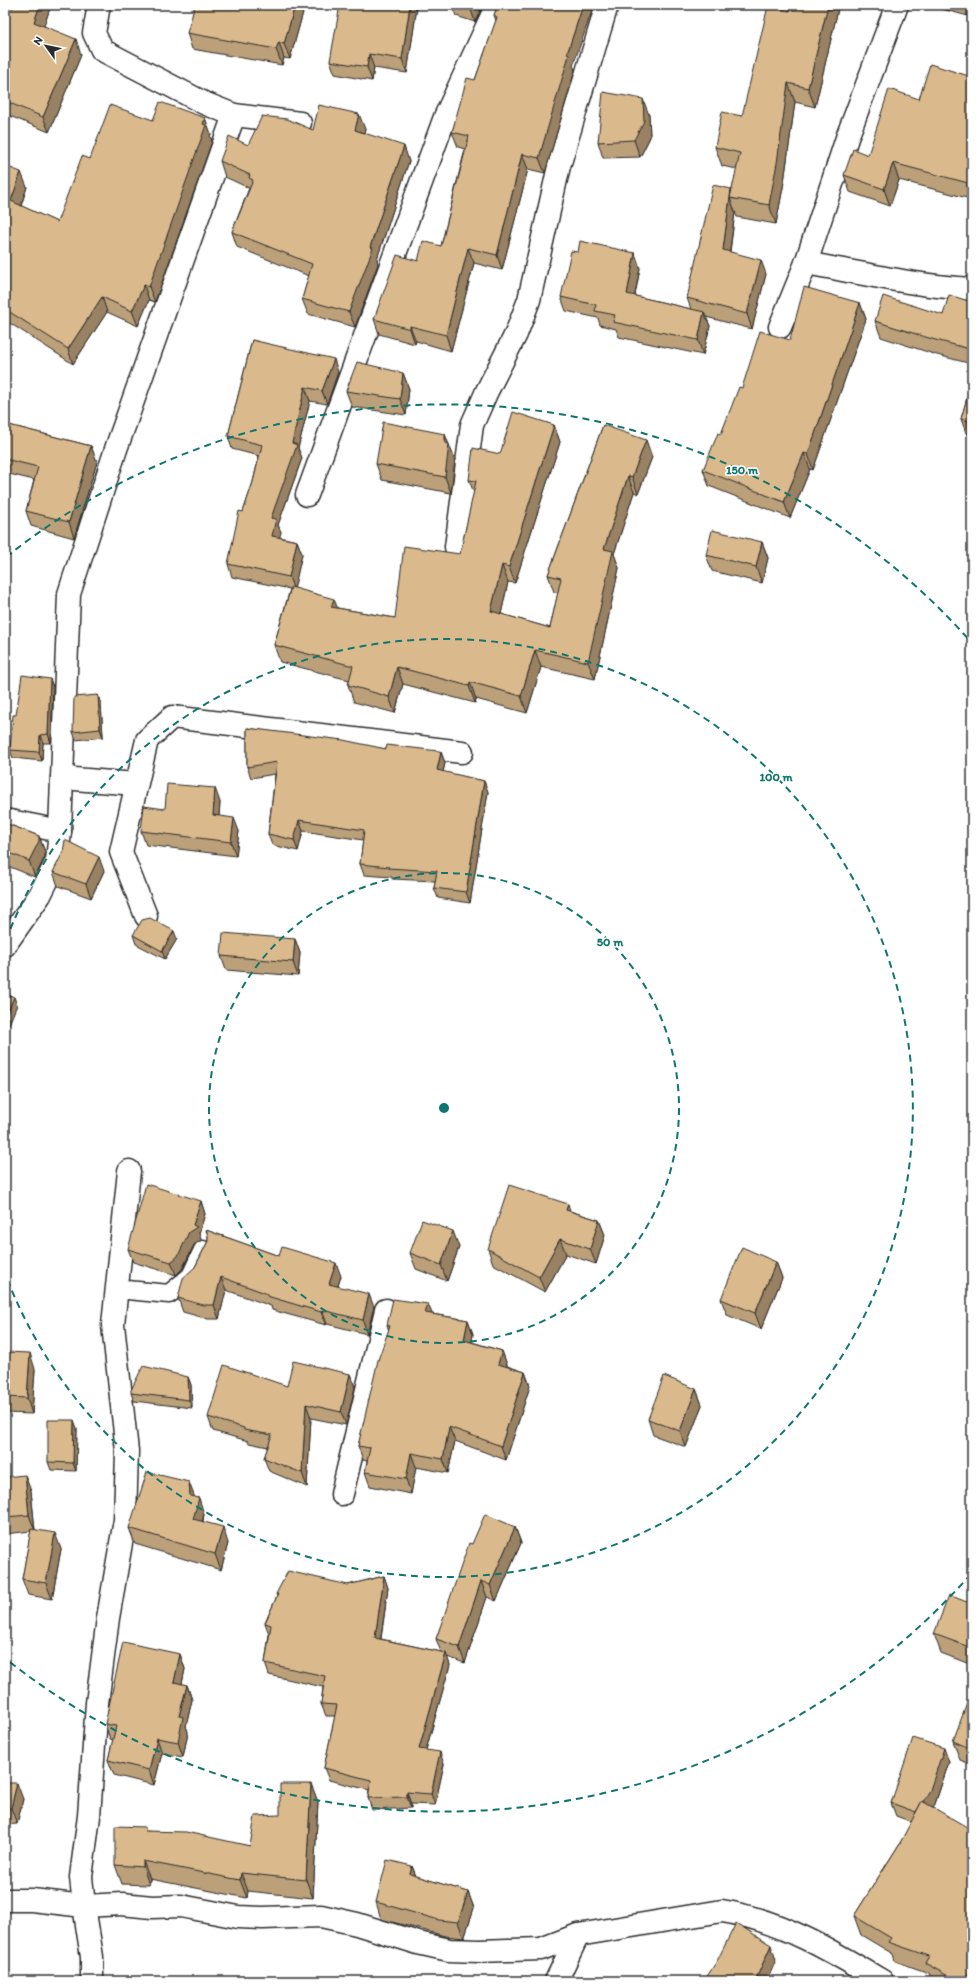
<svg xmlns="http://www.w3.org/2000/svg" width="977" height="1986" font-family="Itim,sans-serif">
	<rect width="100%" height="100%" fill="#fff"/>
	<filter id="ink" filterUnits="userSpaceOnUse"><feTurbulence type="fractalNoise" baseFrequency=".025" numOctaves="2"/><feDisplacementMap in="SourceGraphic" scale="8" xChannelSelector="R" yChannelSelector="G"/><feConvolveMatrix kernelMatrix="1 2 1 2 8 2 1 2 1" color-interpolation-filters="sRGB"/></filter>
	<g filter="url(#ink)">
		<g fill="none" stroke-linecap="round" stroke-linejoin="round">
			<!-- service casing -->
			<g stroke="#2b2b2b" stroke-width="21">
				<polyline id="service" points="117,1289 169,1294 191,1276 203,1250"/>
			</g>
			<!-- minor casing -->
			<g stroke="#2b2b2b" stroke-width="25">
				<g id="minor">
					<polyline points="234,115 300,123"/>
					<path d="M806 263C861 273 916 286 972 289"/>
					<polyline points="780,327 806,263 848,135 897,5"/>
					<polyline points="307,495 445,117 497,5"/>
					<polyline points="456,547 472,425 487,391 516,334 529,300 559,166 607,5"/>
					<polyline points="62,778 136,784"/>
					<polyline points="5,820 60,831"/>
					<polyline points="146,916 121,852 147,740 172,717 462,752"/>
					<polyline points="5,945 40,895 57,861 60,831 69,594 116,449 234,115 204,103 102,50 94,33 99,5"/>
					<path d="M129 1171 113 1325 127 1451 125 1520 108 1618 97 1703 89 1816 81 1877 84 1906 122 1904 152 1907 181 1906 238 1917 263 1918 321 1916 357 1924 418 1943 449 1950 479 1951 541 1949 578 1935 722 1911C780 1920 832 1951 882 1981"/>
					<polyline points="342,1494 386,1310"/>
					<polyline points="5,1900 32,1900 84,1906 92,1957 92,1981"/>
					<polyline points="556,1981 578,1935"/>
				</g>
			</g>
			<!-- service -->
			<use href="#service" stroke="#fff" stroke-width="18"/>
			<!-- minor -->
			<use href="#minor" stroke="#fff" stroke-width="22"/>
		</g>
		<!-- wall -->
		<g fill="#bba079" stroke="#2b2b2b">
			<polygon points="15,5 51,5 44,26 81,55 49,132 5,114 5,6 13,8"/>
			<polygon points="305,5 290,59 284,58 282,65 192,49 187,33"/>
			<polygon points="452,5 483,5 475,22 456,16"/>
			<polygon points="498,5 573,66 575,70 545,173 528,169 502,270 474,263 451,351 416,341 415,344 379,334 374,319 418,261 441,246 465,149 458,147 452,132 475,80 496,21 494,15"/>
			<polygon points="791,5 839,5 815,107 795,102 784,182 776,224 737,217 735,212 730,252 766,274 752,329 706,317 710,326 703,355 619,337 616,329 600,325 598,318 566,311 561,297 640,268 635,296 691,309 687,298 731,189 732,190 737,169 722,166 715,147 742,116 790,11"/>
			<polygon points="936,5 972,5 972,17 938,8"/>
			<polygon points="417,7 407,73 374,68 372,81 335,74 330,61"/>
			<polygon points="972,77 972,201 971,199 899,180 890,206 850,192 844,175 868,155 919,99"/>
			<polygon points="649,115 650,137 640,157 603,158 598,142"/>
			<polygon points="205,118 211,134 210,136 212,141 155,302 149,300 138,326 107,312 73,364 5,320 5,166 27,187 21,206 57,222 90,159 153,120"/>
			<polygon points="365,129 364,133 409,161 377,259 378,264 355,327 308,314 302,299 309,276 237,247 232,232 249,188 225,177 220,161 248,145 313,130"/>
			<polygon points="972,302 972,364 937,355 881,337 875,321 943,315"/>
			<polygon points="860,303 866,319 813,470 810,469 790,518 709,486 703,470 721,434 742,388 790,340"/>
			<polygon points="252,340 338,372 327,404 310,401 298,448 302,458 278,525 281,532 279,537 297,541 302,554 294,588 337,608 395,618 460,554 474,493 469,480 500,454 554,425 560,442 515,583 508,582 501,614 550,628 558,593 554,592 548,575 603,425 652,457 638,494 634,492 614,554 619,568 595,679 541,667 527,713 476,699 475,703 403,684 395,713 354,702 348,685 349,680 280,662 274,645 290,589 232,577 228,564 243,512 253,482 259,456 232,449 228,436"/>
			<polygon points="403,373 409,389 406,415 352,407 346,391"/>
			<polygon points="972,380 972,435 966,433 961,419"/>
			<polygon points="5,424 91,446 97,462 74,538 31,526 26,511 34,480 5,473"/>
			<polygon points="448,443 455,460 451,493 382,480 376,464"/>
			<polygon points="762,542 768,558 762,583 712,571 706,555"/>
			<polygon points="50,679 53,687 51,743 43,743 42,761 13,758 10,750 16,715"/>
			<polygon points="98,695 101,703 103,737 76,740 73,732"/>
			<polygon points="247,728 386,749 441,752 445,763 443,772 484,781 488,792 470,903 438,898 434,888 435,881 392,879 392,877 364,875 360,864 363,840 303,831 298,851 272,845 268,834 275,774 251,778 247,767"/>
			<polygon points="220,802 219,816 239,831 236,856 146,845 141,831 165,809"/>
			<polygon points="5,823 39,836 45,852 45,857 35,877 5,865"/>
			<polygon points="104,871 91,898 58,886 53,872"/>
			<polygon points="133,935 177,939 165,959 136,944"/>
			<polygon points="295,939 300,953 298,976 226,970 221,956"/>
			<polygon points="201,1201 205,1214 199,1233 201,1240 194,1245 182,1269 176,1275 133,1262 128,1249"/>
			<polygon points="570,1211 599,1220 605,1235 596,1264 566,1254 545,1292 493,1264 488,1249"/>
			<polygon points="206,1230 279,1256 341,1276 338,1286 374,1307 367,1334 327,1324 326,1325 272,1310 271,1306 226,1290 219,1319 208,1319 183,1312 178,1298 195,1267 208,1241 208,1236"/>
			<polygon points="459,1247 447,1281 416,1269 410,1253"/>
			<polygon points="776,1262 782,1278 761,1329 727,1315 721,1299"/>
			<polygon points="432,1314 468,1320 473,1334 472,1342 502,1351 507,1365 507,1366 525,1372 530,1386 506,1460 455,1441 448,1473 416,1467 411,1494 370,1486 365,1472 367,1461 363,1460 358,1446 389,1331 387,1325"/>
			<polygon points="5,1352 35,1369 32,1414 5,1413"/>
			<polygon points="350,1374 355,1387 346,1425 311,1418 307,1487 269,1471 264,1458 268,1447 249,1443 248,1441 213,1431 208,1417 287,1386"/>
			<polygon points="188,1377 191,1385 192,1408 134,1401 131,1393"/>
			<polygon points="696,1389 702,1405 686,1447 653,1435 648,1419"/>
			<polygon points="77,1428 76,1471 51,1470 48,1462"/>
			<polygon points="5,1477 31,1491 35,1530 61,1549 52,1599 28,1595 22,1579 31,1531 5,1534"/>
			<polygon points="194,1497 204,1514 203,1522 228,1543 221,1570 135,1544 129,1528"/>
			<polygon points="515,1527 521,1543 496,1601 487,1597 465,1663 447,1657 450,1665 426,1750 444,1764 435,1805 411,1804 411,1808 372,1810 368,1798 369,1790 329,1780 324,1768 335,1716 326,1716 321,1704 323,1687 269,1675 265,1663 269,1634 265,1623 277,1596 276,1594 348,1585 384,1576 388,1588 381,1639 441,1652 436,1639 472,1544"/>
			<polygon points="972,1604 972,1665 941,1653 934,1634"/>
			<polygon points="180,1654 185,1669 182,1684 187,1685 192,1700 186,1726 188,1732 183,1757 162,1753 154,1785 114,1775 108,1760 113,1740 110,1739 105,1724"/>
			<polygon points="972,1699 972,1765 960,1760 953,1741"/>
			<polygon points="949,1762 935,1804 933,1807 972,1981 932,1981 929,1973 895,1961 893,1954 861,1935 854,1916 900,1843 912,1822 896,1816 891,1803"/>
			<polygon points="5,1783 23,1799 17,1824 5,1825"/>
			<polygon points="311,1784 318,1802 313,1898 248,1891 247,1898 150,1879 149,1885 122,1884 115,1865 147,1831 250,1846"/>
			<polygon points="412,1866 416,1876 468,1892 474,1908 464,1938 445,1936 381,1919 376,1902"/>
		</g>
		<!-- shaded-wall -->
		<g fill="#998263" stroke="#2b2b2b">
			<polygon points="40,5 51,5 40,38 34,22"/>
			<polygon points="295,5 305,5 290,59 284,44"/>
			<polygon points="410,5 416,5 417,7 407,73 402,59"/>
			<polygon points="471,5 483,5 475,22 470,7"/>
			<polygon points="583,5 594,5 573,66 575,70 545,173 539,158 567,54"/>
			<polygon points="828,5 839,5 815,107 808,88"/>
			<polygon points="76,39 81,55 49,132 43,117"/>
			<polygon points="279,42 284,58 282,65 276,49"/>
			<polygon points="369,54 374,68 372,81 367,67"/>
			<polygon points="788,83 795,102 784,182 776,224 769,205"/>
			<polygon points="643,99 649,115 650,137 640,157 634,140"/>
			<polygon points="359,114 365,129 361,146 355,130"/>
			<polygon points="205,118 211,134 210,136 212,141 155,302 149,287"/>
			<polygon points="404,146 409,161 377,259 378,264 355,327 349,312 370,247"/>
			<polygon points="522,154 528,169 502,270 497,255"/>
			<polygon points="893,163 899,180 890,206 884,189"/>
			<polygon points="21,172 27,187 17,217 11,201"/>
			<polygon points="731,189 735,199 730,198 735,212 728,264 723,250"/>
			<polygon points="468,248 474,263 451,351 446,335"/>
			<polygon points="635,253 640,268 632,309 627,294"/>
			<polygon points="761,260 766,274 752,329 747,314"/>
			<polygon points="144,285 149,300 138,326 132,311"/>
			<polygon points="102,297 107,312 73,364 68,349"/>
			<polygon points="860,303 866,319 813,470 808,454"/>
			<polygon points="704,312 710,326 703,355 698,340"/>
			<polygon points="410,326 416,341 415,344 410,329"/>
			<polygon points="972,342 972,354 970,349"/>
			<polygon points="334,359 338,372 327,404 322,391"/>
			<polygon points="403,373 409,389 406,415 400,399"/>
			<polygon points="305,387 310,401 298,448 302,458 278,525 281,532 277,549 272,536 271,518 292,443"/>
			<polygon points="554,425 560,442 515,583 509,567"/>
			<polygon points="445,434 455,460 451,493 445,477"/>
			<polygon points="646,440 652,457 638,494 632,477"/>
			<polygon points="91,446 97,462 74,538 69,522"/>
			<polygon points="804,453 810,469 790,518 784,502"/>
			<polygon points="628,476 634,492 614,554 619,568 595,679 588,662 604,549"/>
			<polygon points="297,541 302,554 294,590 289,577"/>
			<polygon points="762,542 768,558 762,583 756,567"/>
			<polygon points="502,565 508,582 498,628 491,611"/>
			<polygon points="334,599 340,615 331,607"/>
			<polygon points="535,650 541,667 527,713 521,696"/>
			<polygon points="397,667 403,684 395,713 389,697"/>
			<polygon points="50,679 53,687 51,743 48,734"/>
			<polygon points="470,682 476,699 475,703 469,686"/>
			<polygon points="98,695 101,703 103,737 100,729"/>
			<polygon points="40,735 43,743 42,761 39,752"/>
			<polygon points="441,752 445,763 441,781 437,770"/>
			<polygon points="484,781 488,792 470,903 466,892"/>
			<polygon points="215,788 220,802 218,829 213,815"/>
			<polygon points="234,818 239,831 236,856 231,842"/>
			<polygon points="299,820 303,831 298,851 294,840"/>
			<polygon points="39,836 45,852 45,857 35,877 29,861"/>
			<polygon points="99,857 104,871 91,898 86,884"/>
			<polygon points="174,931 177,939 165,959 162,951"/>
			<polygon points="295,939 300,953 298,976 293,962"/>
			<polygon points="14,997 17,1005 7,1029 5,1024 5,1018"/>
			<polygon points="201,1201 205,1214 199,1233 201,1240 194,1245 182,1269 176,1275 171,1262 193,1225"/>
			<polygon points="568,1204 573,1219 566,1210"/>
			<polygon points="599,1220 605,1235 596,1264 590,1249"/>
			<polygon points="453,1231 459,1247 447,1281 441,1265"/>
			<polygon points="560,1239 566,1254 545,1292 539,1277"/>
			<polygon points="776,1262 782,1278 761,1329 755,1313"/>
			<polygon points="336,1263 341,1276 334,1298 329,1284"/>
			<polygon points="221,1277 226,1290 219,1319 214,1305"/>
			<polygon points="369,1294 374,1307 367,1334 363,1320"/>
			<polygon points="428,1304 434,1318 425,1313"/>
			<polygon points="322,1310 327,1324 326,1325 321,1312"/>
			<polygon points="468,1320 473,1334 470,1354 464,1340"/>
			<polygon points="502,1351 507,1365 503,1378 498,1364"/>
			<polygon points="30,1353 35,1369 32,1414 27,1398"/>
			<polygon points="525,1372 530,1386 506,1460 501,1446"/>
			<polygon points="350,1374 355,1387 346,1425 341,1412"/>
			<polygon points="188,1377 191,1385 192,1408 189,1400"/>
			<polygon points="696,1389 702,1405 686,1447 680,1431"/>
			<polygon points="306,1404 311,1418 307,1487 302,1473"/>
			<polygon points="74,1420 77,1428 76,1471 73,1463"/>
			<polygon points="449,1427 455,1441 448,1473 443,1459"/>
			<polygon points="411,1453 416,1467 411,1494 406,1479"/>
			<polygon points="25,1475 31,1491 35,1531 29,1515"/>
			<polygon points="189,1482 195,1498 199,1498 204,1514 199,1535 193,1519 190,1496"/>
			<polygon points="223,1527 228,1543 221,1570 215,1554"/>
			<polygon points="515,1527 521,1543 496,1601 490,1585"/>
			<polygon points="55,1533 61,1549 52,1599 46,1583"/>
			<polygon points="384,1576 388,1588 379,1650 375,1638"/>
			<polygon points="481,1581 487,1597 465,1663 459,1647"/>
			<polygon points="446,1653 450,1665 423,1760 419,1749"/>
			<polygon points="180,1654 185,1669 179,1697 174,1682"/>
			<polygon points="187,1685 192,1700 186,1726 188,1732 183,1757 178,1742 179,1716"/>
			<polygon points="157,1738 162,1753 154,1785 149,1770"/>
			<polygon points="944,1748 949,1762 935,1804 921,1825 916,1812"/>
			<polygon points="440,1752 444,1764 435,1805 431,1794"/>
			<polygon points="17,1783 23,1799 17,1824 11,1808"/>
			<polygon points="311,1784 318,1802 313,1898 306,1880"/>
			<polygon points="407,1792 411,1804 411,1808 407,1797"/>
			<polygon points="143,1861 150,1879 149,1885 143,1867"/>
			<polygon points="412,1866 418,1882 410,1874"/>
			<polygon points="241,1873 248,1891 247,1898 240,1880"/>
			<polygon points="468,1892 474,1908 464,1938 458,1922"/>
			<polygon points="771,1945 776,1960 767,1981 755,1981"/>
			<polygon points="972,1967 972,1981 964,1981"/>
		</g>
		<!-- building -->
		<g fill="#daba8d" stroke="#2b2b2b">
			<polygon points="15,5 40,5 34,22 76,39 43,117 5,101 5,6 13,8"/>
			<polygon points="195,5 295,5 284,44 279,42 276,49 187,33"/>
			<polygon points="340,5 410,5 402,59 369,54 367,67 330,61"/>
			<polygon points="463,5 471,5 470,7"/>
			<polygon points="498,5 583,5 567,54 569,55 539,158 522,154 497,255 468,248 446,335 410,326 410,329 374,319 397,255 418,261 423,241 441,246 469,136 452,132 467,78 475,80 497,17 494,15"/>
			<polygon points="791,5 828,5 808,88 788,83 777,163 769,205 730,198 740,153 715,147 722,112 742,116 768,6 790,11"/>
			<polygon points="930,64 972,77 972,188 967,187 968,183 893,163 884,189 844,175 853,149 868,155 889,89 919,99"/>
			<polygon points="603,92 643,99 644,121 634,140 598,142"/>
			<polygon points="160,102 205,118 203,124 206,125 149,287 144,285 132,311 102,297 68,349 5,309 5,166 21,172 11,201 57,222 82,156 90,159 110,105 153,120"/>
			<polygon points="319,105 359,114 355,130 404,146 370,247 373,248 349,312 302,299 312,264 232,232 253,180 249,178 250,175 220,161 229,136 248,145 262,116 287,119 313,130"/>
			<polygon points="713,185 731,189 723,250 761,260 747,314 687,298"/>
			<polygon points="580,241 635,253 627,294 704,312 698,340 613,322 615,315 595,311 596,305 561,297 571,251 578,252"/>
			<polygon points="804,287 860,303 808,454 804,453 784,502 703,470 718,433 721,434 739,387 742,388 760,331 790,340"/>
			<polygon points="949,295 972,302 972,342 970,349 932,339 875,321 883,296 943,315"/>
			<polygon points="252,340 334,359 322,391 305,387 292,443 297,445 271,518 276,519 272,536 297,541 289,577 228,564 239,511 243,512 253,482 262,445 228,436"/>
			<polygon points="357,362 403,373 400,399 346,391"/>
			<polygon points="972,380 972,422 961,419"/>
			<polygon points="513,412 554,425 509,567 502,565 491,611 550,628 561,578 548,575 603,425 646,440 632,477 628,476 604,549 613,551 588,662 535,650 521,696 470,682 469,686 397,667 389,697 348,685 353,666 274,645 291,587 334,599 331,607 395,618 404,546 460,554 476,481 469,480 473,448 500,454"/>
			<polygon points="383,422 445,434 445,443 449,444 445,477 376,464"/>
			<polygon points="5,424 91,446 69,522 26,511 38,467 5,459"/>
			<polygon points="712,530 762,542 756,567 706,555"/>
			<polygon points="22,675 50,679 48,734 40,735 39,752 10,750 13,715 16,715"/>
			<polygon points="98,695 100,729 73,732 74,697"/>
			<polygon points="247,728 343,740 386,749 387,745 439,751 441,752 437,770 484,781 466,892 434,888 437,871 388,868 389,867 360,864 364,830 299,820 294,840 268,834 277,762 247,767"/>
			<polygon points="167,784 215,788 213,815 234,818 231,842 141,831 144,806 165,809"/>
			<polygon points="5,823 39,836 39,841 29,861 5,851"/>
			<polygon points="65,840 99,857 86,884 53,872 63,852"/>
			<polygon points="150,918 174,931 162,951 133,935 142,920"/>
			<polygon points="223,933 295,939 293,962 221,956"/>
			<polygon points="5,993 14,997 5,1018"/>
			<polygon points="146,1184 201,1201 193,1225 197,1227 189,1232 178,1256 171,1262 128,1249"/>
			<polygon points="509,1185 568,1204 566,1210 599,1220 590,1249 560,1239 539,1277 488,1249"/>
			<polygon points="422,1220 453,1231 441,1265 410,1253"/>
			<polygon points="206,1230 279,1256 282,1247 336,1263 329,1284 369,1294 363,1320 322,1310 321,1312 267,1296 268,1294 221,1277 214,1305 203,1305 178,1298 183,1278 195,1267 208,1241 208,1235"/>
			<polygon points="742,1247 776,1262 755,1313 721,1299"/>
			<polygon points="393,1299 428,1304 425,1313 468,1320 464,1340 502,1351 498,1364 525,1372 501,1446 449,1427 443,1459 411,1453 406,1479 365,1472 370,1448 358,1446 378,1360 390,1326 387,1325"/>
			<polygon points="5,1352 30,1353 27,1398 5,1397"/>
			<polygon points="293,1361 350,1374 341,1412 306,1404 302,1473 264,1458 272,1435 244,1430 244,1428 208,1417 224,1365 287,1386"/>
			<polygon points="143,1366 188,1377 189,1400 131,1393 131,1390"/>
			<polygon points="664,1376 696,1389 680,1431 648,1419"/>
			<polygon points="48,1420 74,1420 73,1463 48,1462"/>
			<polygon points="147,1472 189,1482 190,1496 199,1498 193,1519 223,1527 215,1554 129,1528"/>
			<polygon points="25,1475 29,1515 5,1517 5,1477"/>
			<polygon points="485,1514 515,1527 490,1585 481,1581 459,1647 436,1639 469,1543 472,1544"/>
			<polygon points="31,1529 55,1533 46,1583 22,1579"/>
			<polygon points="288,1571 348,1585 384,1576 375,1638 446,1653 419,1749 440,1752 431,1794 407,1792 407,1797 368,1798 371,1780 324,1768 337,1705 321,1704 325,1676 265,1663 271,1625 265,1623 278,1594 276,1594"/>
			<polygon points="949,1595 972,1604 972,1648 934,1634"/>
			<polygon points="123,1642 180,1654 174,1682 187,1685 179,1716 183,1717 178,1742 157,1738 149,1770 108,1760 116,1726 105,1724"/>
			<polygon points="969,1698 972,1699 972,1749 953,1741"/>
			<polygon points="913,1738 944,1748 930,1790 923,1802 922,1801 916,1812 891,1803"/>
			<polygon points="5,1783 17,1783 11,1808 5,1809"/>
			<polygon points="280,1784 311,1784 306,1880 241,1873 240,1880 143,1861 143,1867 115,1865 115,1826 145,1827 145,1831 186,1832 250,1846 255,1816 280,1815"/>
			<polygon points="922,1801 972,1830 972,1967 964,1981 957,1981 925,1963 929,1956 888,1942 891,1938 854,1916 900,1843"/>
			<polygon points="387,1860 412,1866 410,1874 468,1892 458,1922 439,1920 376,1902"/>
			<polygon points="736,1923 771,1945 755,1981 704,1981 717,1961"/>
		</g>
	</g>
	<!-- distance rings -->
	<g fill="none" stroke="#0f766e" stroke-width="2" stroke-dasharray="7 5">
		<circle cx="444" cy="1108" r="235"/>
		<path d="M6 940A469 469 0 1 1 6 1276"/>
		<path d="M971 1574A704 704 0 0 1 6 1659M6 557A704 704 0 0 1 971 642"/>
	</g>
	<circle cx="444" cy="1108" r="6" fill="#0f766e" stroke="#fff" stroke-width="2"/>
	<g font-size="12" text-anchor="middle" font-weight="bold" fill="#0f766e" stroke="#fff" stroke-width="3" stroke-linejoin="round" paint-order="stroke">
		<text x="742" y="474">150 m</text>
		<text x="776" y="781">100 m</text>
		<text x="610" y="946">50 m</text>
	</g>
	<!-- margin -->
	<rect width="977" height="1986" fill="none" stroke="#fff" stroke-width="20"/>
	<rect x="10" y="10" width="957" height="1966" fill="none" stroke="#2b2b2b" stroke-width="1.5" filter="url(#ink)"/>
	<!-- north arrow -->
	<g transform="translate(46 46) rotate(303)" stroke="#ffffff" stroke-width="3" paint-order="stroke">
	<path d="M0-3L7 15L0 10L-7 15Z" fill="#2b2b2b"/>
	<text y="-6" font-size="11" font-weight="bold" text-anchor="middle" fill="#2b2b2b">N</text>
	</g>
</svg>
